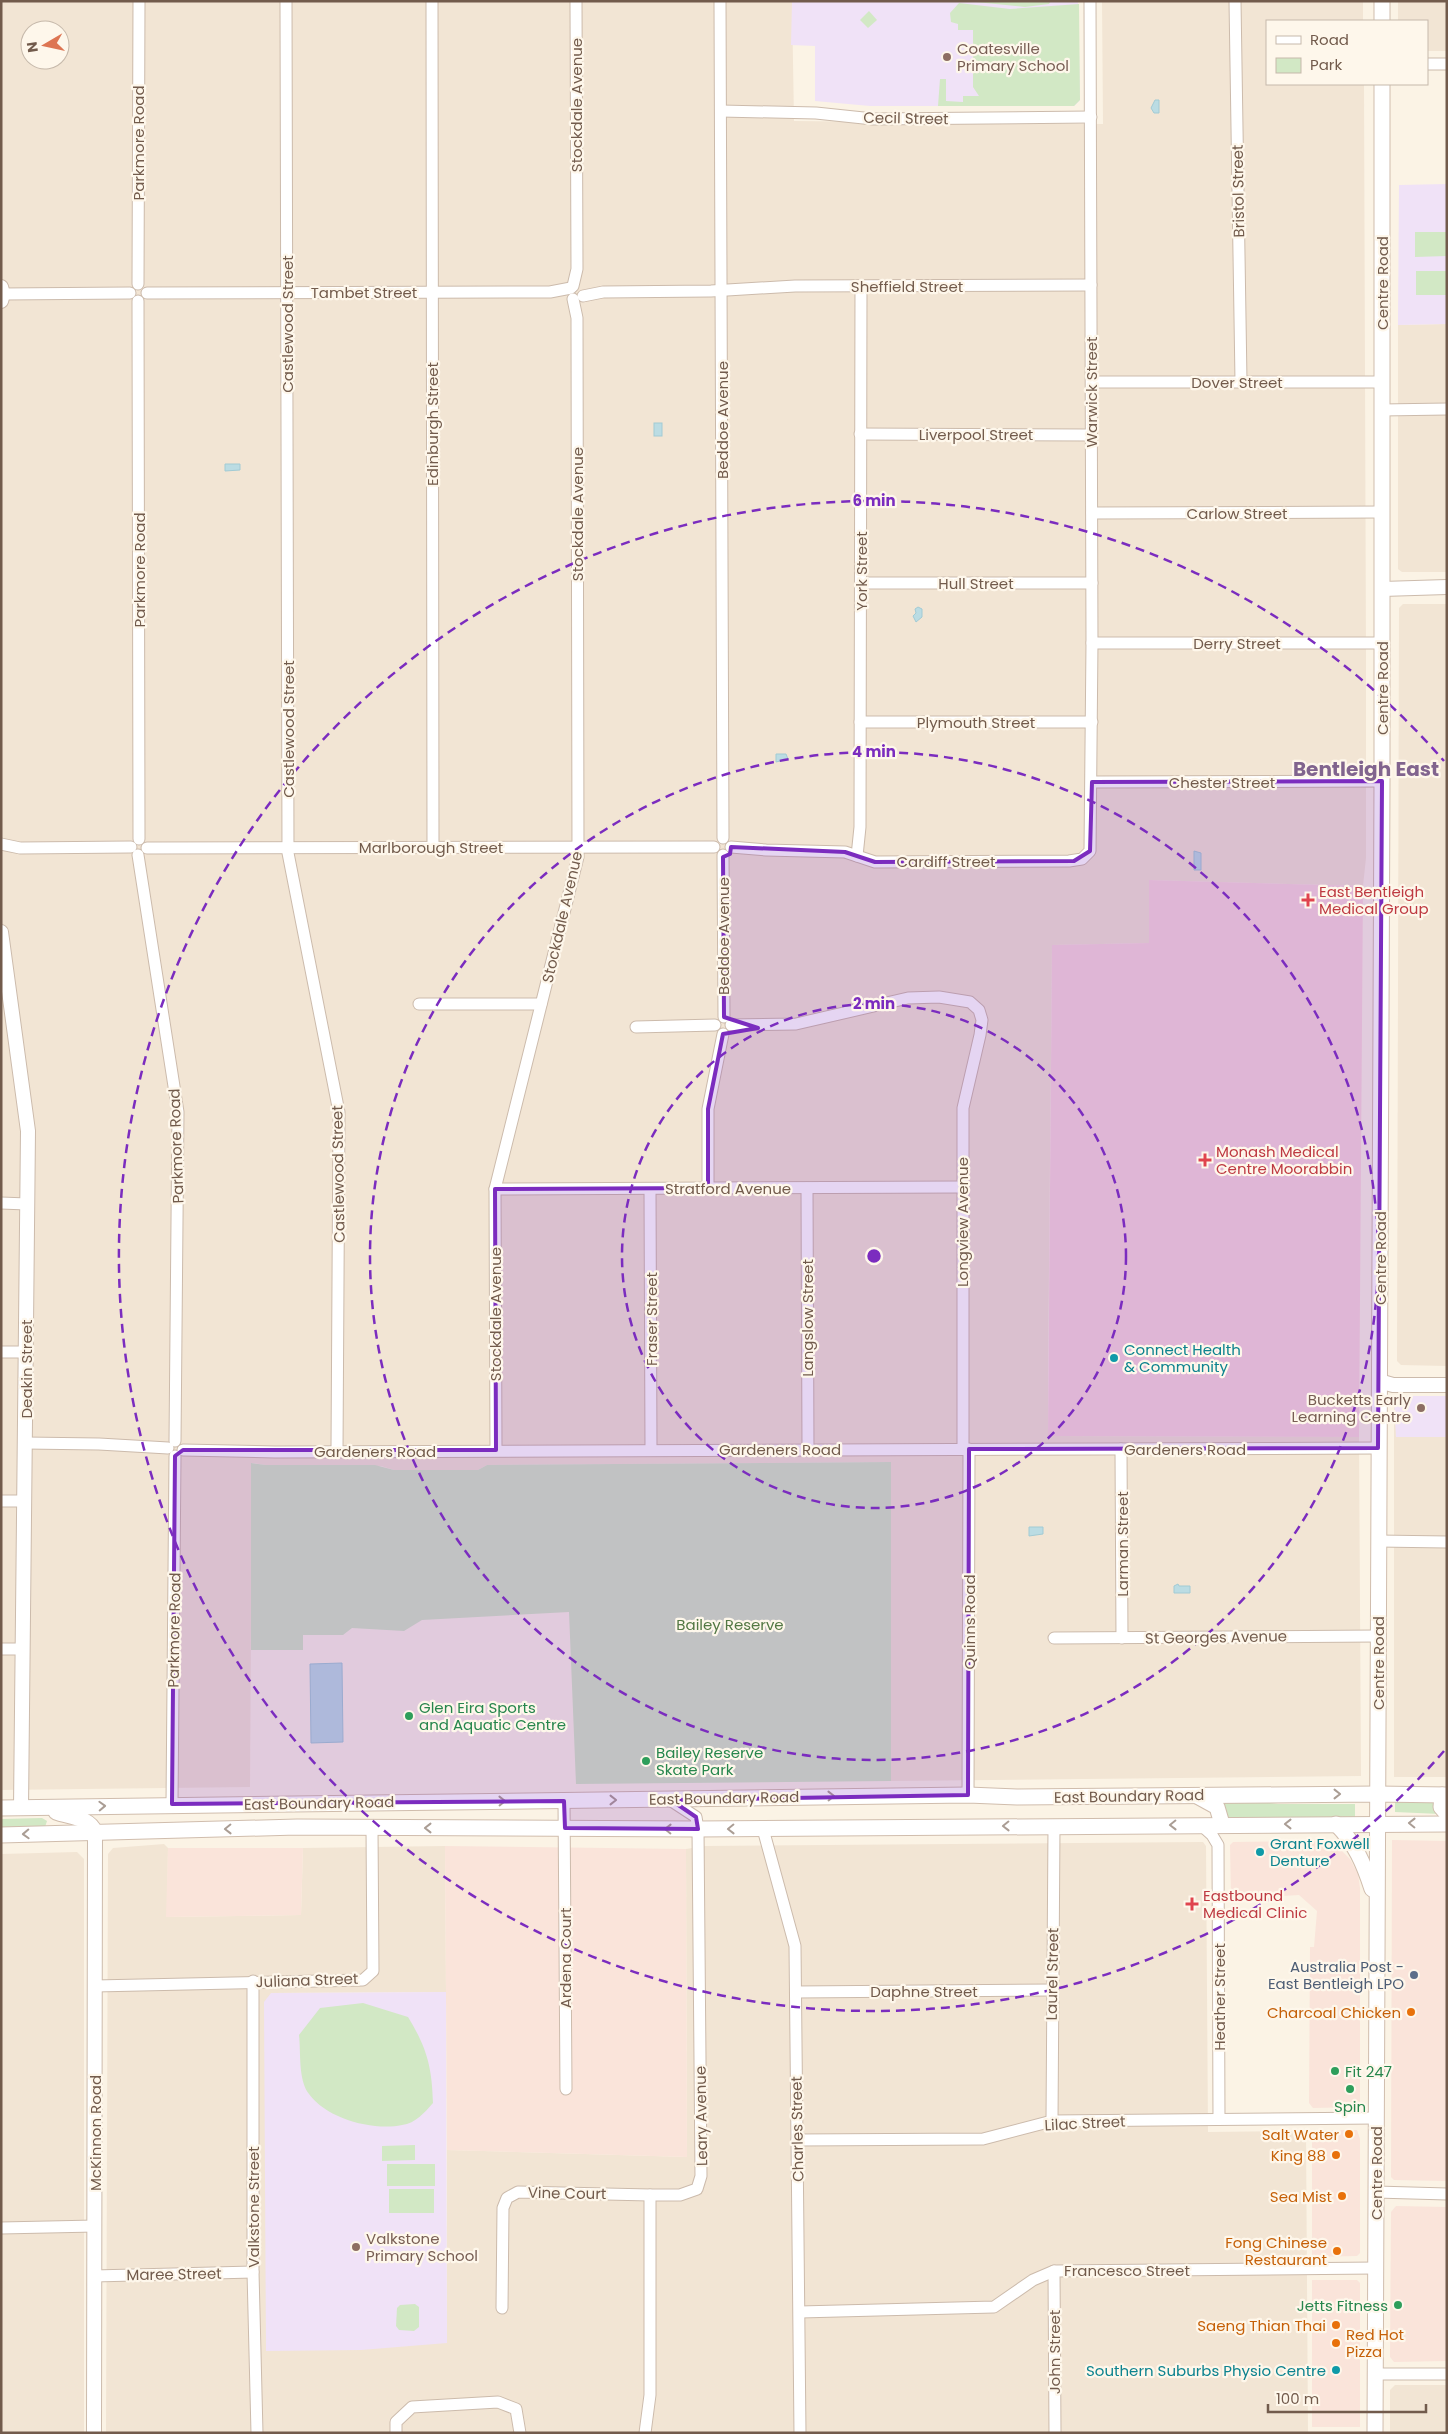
<svg xmlns="http://www.w3.org/2000/svg" width="1448" height="2434" font-family="Poppins,sans-serif">
	<rect width="100%" height="100%" fill="#fbf3e5"/>
	<!-- residential -->
	<g fill="#f2e5d4" fill-rule="evenodd">
		<path d="M1 1H792L794 121 1103 124 1102 1H1363V21H1267V84H1364L1366 660V858L1363 886 1149 880V943L1052 945 1048 1375V1436L1359 1437 1361 1776 891 1781 890 1462 487 1465 478 1470H394L381 1466 266 1465 252 1463 250 1787 1 1790ZM30 30H60V60H30Z"/>
		<polygon points="1398,1 1447,1 1447,51 1427,51 1427,21 1398,21"/>
		<polygon points="1447,324 1447,572 1402,572 1398,569 1398,325"/>
		<polygon points="1403,604 1447,604 1447,1366 1401,1365 1397,1361 1399,608"/>
		<polygon points="1398,1396 1447,1396 1447,1777 1394,1777 1394,1399"/>
		<polygon points="1203,1842 1206,1846 1208,2132 1306,2131 1308,2433 106,2433 108,1854 113,1848 164,1844 168,1848 167,1917 301,1915 303,1848 445,1846 446,1992 271,1993 447,2343 447,2150 687,2157 686,1849 705,1846"/>
		<polygon points="77,1852 84,1859 84,2433 1,2433 1,1854"/>
		<polygon points="1395,2385 1447,2385 1447,2433 1390,2433 1390,2390"/>
	</g>
	<!-- commercial -->
	<g fill="#fae4da">
		<polygon points="1392,1840 1447,1841 1447,2181 1394,2180 1391,2177"/>
		<polygon points="1301,1841 1326,1842 1338,1847 1350,1859 1358,1874 1360,1888 1360,2107 1313,2108 1309,2103 1310,1947 1314,1947 1317,1911 1299,1895 1234,1899 1231,1896 1230,1845 1233,1842"/>
		<polygon points="445,1846 686,1849 687,2157 447,2150"/>
		<polygon points="168,1848 303,1848 301,1915 166,1917"/>
		<polygon points="1312,2130 1357,2130 1360,2139 1360,2253 1357,2256 1312,2257"/>
		<polygon points="1396,2206 1447,2207 1447,2361 1394,2362 1390,2357 1391,2212"/>
		<polygon points="1312,2280 1357,2280 1360,2283 1360,2427 1312,2427"/>
	</g>
	<!-- education -->
	<g fill="#f0e2f7">
		<polygon points="792,1 1078,1 1080,100 1074,106 870,106 815,101 815,46 791,45"/>
		<polygon points="1447,184 1447,324 1398,325 1399,185"/>
		<polygon points="1398,1396 1447,1396 1447,1437 1396,1437 1394,1399"/>
		<polygon points="446,1992 447,2343 361,2350 266,2351 264,2002 271,1993"/>
	</g>
	<!-- medical -->
	<polygon fill="#f8d9dc" points="1149,880 1363,886 1359,1437 1048,1436 1052,945 1149,943"/>
	<!-- green -->
	<g fill="#d2e8c5">
		<polygon points="966,1 1051,1 1049,4 1025,7"/>
		<polygon points="959,3 1010,9 1079,4 1080,100 1074,106 938,106 940,79 946,79 946,101 963,102 963,96 979,96 973,87 973,30 958,30 958,24 951,22 950,13"/>
		<polygon points="869,11 877,20 868,28 860,20"/>
		<polygon points="1415,232 1447,232 1447,256 1415,257"/>
		<rect x="1416" y="271" width="31" height="24"/>
		<polygon points="891,1462 891,1781 576,1784 569,1612 422,1620 404,1631 352,1628 343,1635 303,1635 303,1650 251,1650 251,1463 266,1465 375,1465 394,1470 478,1470 487,1465"/>
		<polygon points="1243,1800 1278,1804 1355,1804 1355,1818 1228,1819 1221,1802"/>
		<polygon points="1395,1800 1433,1800 1440,1814 1395,1812"/>
		<polygon points="42,1818 47,1821 45,1827 1,1830 1,1819"/>
		<path d="M363 2003 408 2017C427 2048 432 2067 433 2103 424 2113 416 2123 402 2125 373 2131 327 2119 309 2094 298 2080 301 2052 299 2035L320 2008Z"/>
		<polygon points="415,2145 415,2160 382,2161 382,2146"/>
		<rect x="387" y="2164" width="48" height="22"/>
		<rect x="389" y="2189" width="45" height="24"/>
		<polygon points="415,2304 419,2307 419,2327 414,2331 399,2330 396,2326 397,2308 400,2305"/>
	</g>
	<!-- water -->
	<g fill="#bbdce3" stroke="#a2cbd4">
		<polygon points="1155,100 1159,100 1159,113 1154,113 1151,108"/>
		<rect x="654" y="423" width="8" height="13"/>
		<polygon points="225,464 240,464 240,470 225,471"/>
		<polygon points="918,607 922,609 922,617 916,622 913,616 916,613 915,609"/>
		<polygon points="776,754 786,754 788,759 776,762"/>
		<polygon points="1194,851 1201,853 1201,870 1194,870"/>
		<polygon points="1029,1527 1043,1527 1043,1534 1029,1536"/>
		<polygon points="1178,1584 1179,1586 1190,1586 1190,1593 1174,1593 1174,1586"/>
		<polygon points="342,1663 343,1742 311,1743 310,1664"/>
	</g>
	<g fill="none" stroke-linecap="round" stroke-linejoin="round">
		<!-- minor casing -->
		<g stroke="#ccbbac" stroke-width="13">
			<g id="minor">
				<polyline points="286,1 288,853 339,1112 337,1451"/>
				<polyline points="432,1 433,847"/>
				<polyline points="720,1 723,838"/>
				<polyline points="1235,1 1241,381"/>
				<polyline points="1427,64 1447,64"/>
				<polyline points="721,111 816,113 873,119 1091,117"/>
				<polyline points="138,284 139,1"/>
				<polyline points="573,286 577,269 576,1"/>
				<polyline points="147,293 550,292 571,288"/>
				<polyline points="3,294 130,293"/>
				<polyline points="583,296 603,292 711,291 795,286 1091,285"/>
				<polyline points="138,301 139,839"/>
				<polyline points="1092,382 1382,382"/>
				<polyline points="1382,410 1447,409"/>
				<polyline points="860,434 1091,435"/>
				<polyline points="1092,513 1382,512"/>
				<polyline points="861,583 1092,583"/>
				<polyline points="1092,643 1382,643"/>
				<polyline points="860,722 1092,722"/>
				<polyline points="1092,782 1382,781"/>
				<polyline points="1,844 20,848 131,847"/>
				<polyline points="731,847 766,850 845,852 875,862 1069,861 1082,859 1090,851 1092,643 1090,1"/>
				<polyline points="147,848 714,847"/>
				<polyline points="138,855 178,1112 175,1441"/>
				<polyline points="723,855 724,1017"/>
				<polyline points="857,856 860,827 861,286"/>
				<polyline points="419,1004 541,1004"/>
				<polyline points="731,1025 796,1024 908,998 939,997 970,1002 979,1010 982,1020 980,1035 963,1108 963,1449"/>
				<polyline points="636,1027 715,1025"/>
				<polyline points="708,1188 708,1109 723,1034"/>
				<polyline points="807,1188 808,1449"/>
				<polyline points="495,1189 962,1187"/>
				<polyline points="650,1189 651,1449"/>
				<polyline points="1,1203 27,1204"/>
				<polyline points="1,1352 26,1352"/>
				<polyline points="25,1443 99,1444 168,1448"/>
				<polyline points="1121,1449 1122,1638"/>
				<polyline points="183,1450 275,1452 1378,1448"/>
				<polyline points="496,1450 495,1189 578,857 577,318 573,299"/>
				<polyline points="1,1501 24,1501"/>
				<polyline points="1378,1541 1447,1542"/>
				<polyline points="1054,1638 1378,1636"/>
				<polyline points="1,1649 22,1649"/>
				<polyline points="968,1795 969,1449"/>
				<polyline points="564,1801 566,2089"/>
				<polyline points="172,1804 175,1456"/>
				<polyline points="1201,1825 1212,1835 1218,1845 1219,2119"/>
				<polyline points="763,1829 795,1946 800,2433"/>
				<polyline points="253,1981 253,2272 257,2433"/>
				<polyline points="95,1986 363,1980 373,1971 372,1828"/>
				<polyline points="796,1992 1052,1990"/>
				<polyline points="1052,2121 1054,1826"/>
				<polyline points="797,2140 983,2139 1052,2121 1376,2118"/>
				<polyline points="1376,2192 1447,2194"/>
				<polyline points="1,2228 95,2226"/>
				<polyline points="1054,2271 1055,2433"/>
				<polyline points="94,2276 253,2272"/>
				<polyline points="502,2308 503,2208 507,2198 518,2192 650,2195"/>
				<polyline points="800,2312 994,2307 1033,2280 1054,2271 1376,2268"/>
				<polyline points="1375,2374 1447,2374"/>
				<polyline points="396,2433 396,2422 412,2407 498,2402 516,2409 520,2433"/>
				<polyline points="645,2433 650,2395 650,2195 680,2195 697,2189 701,2176 698,1829 696,1817 670,1800"/>
			</g>
		</g>
		<!-- tertiary casing -->
		<g stroke="#ccbbac" stroke-width="16">
			<g id="tertiary">
				<polyline points="1,287 3,294 1,301"/>
				<polyline points="1382,589 1447,587"/>
				<polyline points="1,932 28,1131 21,1808"/>
				<polyline points="1379,1381 1393,1385 1447,1385"/>
				<polyline points="94,2433 95,1832"/>
			</g>
		</g>
		<!-- secondary casing -->
		<g stroke="#d0bdad" stroke-width="17">
			<g id="secondary">
				<polyline points="1382,1 1382,21"/>
				<polyline points="1442,1795 1441,1807 1447,1814"/>
				<polyline points="1197,1796 1217,1807 1222,1824"/>
				<polyline points="1,1808 968,1795 1017,1797 1377,1794 1447,1795"/>
				<path d="M56 1812C69 1817 89 1817 95 1832"/>
				<path d="M1336 1824C1355 1843 1364 1864 1372 1889"/>
				<polyline points="1,1835 297,1827 698,1829 1447,1824"/>
				<polyline points="1375,2433 1382,781 1382,84"/>
			</g>
		</g>
		<!-- minor -->
		<use href="#minor" stroke="#fff" stroke-width="11"/>
		<!-- tertiary -->
		<use href="#tertiary" stroke="#fff" stroke-width="14"/>
		<!-- secondary -->
		<use href="#secondary" stroke="#fff" stroke-width="15"/>
	</g>
	<!-- one-way arrows -->
	<defs><path id="oneway-chevron" d="M-2-3.5L2.5 0L-2 3.5" fill="none" stroke-width="1.6" stroke-linecap="round" stroke-linejoin="round" transform="scale(1.25)"/></defs>
	<g stroke="#aa9d94">
		<use href="#oneway-chevron" transform="translate(1337 1794)"/>
		<use href="#oneway-chevron" transform="translate(831 1796) rotate(-1)"/>
		<use href="#oneway-chevron" transform="translate(613 1800)"/>
		<use href="#oneway-chevron" transform="translate(502 1801) rotate(-1)"/>
		<use href="#oneway-chevron" transform="translate(102 1806) rotate(-2)"/>
		<use href="#oneway-chevron" transform="translate(1412 1823) rotate(-179)"/>
		<use href="#oneway-chevron" transform="translate(1288 1824) rotate(180)"/>
		<use href="#oneway-chevron" transform="translate(1173 1825) rotate(179)"/>
		<use href="#oneway-chevron" transform="translate(1006 1826) rotate(179)"/>
		<use href="#oneway-chevron" transform="translate(428 1828) rotate(180)"/>
		<use href="#oneway-chevron" transform="translate(228 1829) rotate(179)"/>
		<use href="#oneway-chevron" transform="translate(668 1829) rotate(-179)"/>
		<use href="#oneway-chevron" transform="translate(731 1829) rotate(179)"/>
		<use href="#oneway-chevron" transform="translate(26 1834) rotate(178)"/>
	</g>
	<!-- marked area -->
	<path fill="#7b2cbf" fill-opacity="0.2" stroke="#7b2cbf" stroke-width="4" stroke-linejoin="round" d="M1382 781 1378 1448 969 1449 968 1795 671 1800 696 1817 698 1829 565 1828 564 1801 172 1804 175 1456 183 1450H496L495 1189 708 1188V1109L723 1034 758 1028 724 1017 723 857 730 854 731 847 845 852 875 862 1074 861 1090 851 1092 782Z"/>
	<!-- distance rings -->
	<g fill="none" stroke="#7b2cbf" stroke-width="2.5" stroke-dasharray="9 6">
		<circle cx="874" cy="1256" r="252"/>
		<circle cx="874" cy="1256" r="504"/>
		<path d="M1444 1751A755 755 0 1 1 1444 761"/>
	</g>
	<!-- markers -->
	<g fill="#8d6e63" stroke="#fef7eb" stroke-width="2">
		<circle cx="947" cy="57" r="5"/>
		<circle cx="1421" cy="1408" r="5"/>
		<circle cx="356" cy="2247" r="5"/>
	</g>
	<g fill="#e0444e" stroke="#fef7eb" stroke-width="2">
		<path d="M1305.5 892.5h5v5h5v5h-5v5h-5v-5h-5v-5h5z"/>
		<path d="M1202.5 1152.5h5v5h5v5h-5v5h-5v-5h-5v-5h5z"/>
		<path d="M1189.5 1896.5h5v5h5v5h-5v5h-5v-5h-5v-5h5z"/>
	</g>
	<g fill="#0f9aa8" stroke="#fef7eb" stroke-width="2">
		<circle cx="1114" cy="1358" r="5"/>
		<circle cx="1260" cy="1852" r="5"/>
		<circle cx="1336" cy="2370" r="5"/>
	</g>
	<g fill="#2e9e5b" stroke="#fef7eb" stroke-width="2">
		<circle cx="409" cy="1716" r="5"/>
		<circle cx="646" cy="1761" r="5"/>
		<circle cx="1335" cy="2071" r="5"/>
		<circle cx="1350" cy="2089" r="5"/>
		<circle cx="1398" cy="2305" r="5"/>
	</g>
	<circle fill="#5c6f8a" stroke="#fef7eb" stroke-width="2" cx="1414" cy="1975" r="5"/>
	<g fill="#e8710a" stroke="#fef7eb" stroke-width="2">
		<circle cx="1411" cy="2012" r="5"/>
		<circle cx="1349" cy="2134" r="5"/>
		<circle cx="1336" cy="2155" r="5"/>
		<circle cx="1342" cy="2196" r="5"/>
		<circle cx="1337" cy="2251" r="5"/>
		<circle cx="1336" cy="2325" r="5"/>
		<circle cx="1336" cy="2343" r="5"/>
	</g>
	<g text-anchor="middle" dominant-baseline="central" stroke-width="4.5" stroke-linejoin="round" paint-order="stroke">
		<!-- education labels -->
		<g font-size="15" fill="#785e54" stroke="#fef7eb" text-anchor="start">
			<text x="957" y="48">Coatesville<tspan x="957" dy="17">Primary School</tspan></text>
			<text x="1411" y="1399" text-anchor="end">Bucketts Early<tspan x="1411" dy="17">Learning Centre</tspan></text>
			<text x="366" y="2238">Valkstone<tspan x="366" dy="17">Primary School</tspan></text>
		</g>
		<!-- street labels -->
		<g font-size="15" fill="#725b4c" stroke="#fef7eb">
			<text transform="translate(576 105) rotate(-90)">Stockdale Avenue</text>
			<text transform="translate(906 118) rotate(1)">Cecil Street</text>
			<text transform="translate(138 143) rotate(-90)">Parkmore Road</text>
			<text transform="translate(1238 191) rotate(-91)">Bristol Street</text>
			<text transform="translate(1382 283) rotate(-90)">Centre Road</text>
			<text x="907" y="286">Sheffield Street</text>
			<text x="364" y="292">Tambet Street</text>
			<text transform="translate(287 324) rotate(-90)">Castlewood Street</text>
			<text x="1237" y="382">Dover Street</text>
			<text transform="translate(1091 392) rotate(-90)">Warwick Street</text>
			<text transform="translate(722 420) rotate(-90)">Beddoe Avenue</text>
			<text transform="translate(432 424) rotate(-90)">Edinburgh Street</text>
			<text x="976" y="434">Liverpool Street</text>
			<text x="1237" y="513">Carlow Street</text>
			<text transform="translate(577 514) rotate(-90)">Stockdale Avenue</text>
			<text transform="translate(139 570) rotate(-90)">Parkmore Road</text>
			<text transform="translate(861 571) rotate(-90)">York Street</text>
			<text x="976" y="583">Hull Street</text>
			<text x="1237" y="643">Derry Street</text>
			<text transform="translate(1382 688) rotate(-90)">Centre Road</text>
			<text x="976" y="722">Plymouth Street</text>
			<text transform="translate(288 729) rotate(-90)">Castlewood Street</text>
			<text x="1222" y="782">Chester Street</text>
			<text x="431" y="847">Marlborough Street</text>
			<text x="946" y="861">Cardiff Street</text>
			<text transform="translate(562 917) rotate(-77)">Stockdale Avenue</text>
			<text transform="translate(723 936) rotate(-90)">Beddoe Avenue</text>
			<text transform="translate(176 1146) rotate(-92)">Parkmore Road</text>
			<text transform="translate(338 1174) rotate(-91)">Castlewood Street</text>
			<text x="728" y="1188">Stratford Avenue</text>
			<text transform="translate(962 1222) rotate(-90)">Longview Avenue</text>
			<text transform="translate(1380 1258) rotate(-90)">Centre Road</text>
			<text transform="translate(495 1314) rotate(-90)">Stockdale Avenue</text>
			<text transform="translate(807 1318) rotate(-90)">Langslow Street</text>
			<text transform="translate(651 1319) rotate(-90)">Fraser Street</text>
			<text transform="translate(26 1369) rotate(-90)">Deakin Street</text>
			<text x="780" y="1449">Gardeners Road</text>
			<text x="1185" y="1449">Gardeners Road</text>
			<text x="375" y="1451">Gardeners Road</text>
			<text transform="translate(1122 1544) rotate(-90)">Larman Street</text>
			<text transform="translate(969 1622) rotate(-90)">Quinns Road</text>
			<text transform="translate(174 1630) rotate(-89)">Parkmore Road</text>
			<text transform="translate(1216 1637) rotate(-1)">St Georges Avenue</text>
			<text transform="translate(1378 1663) rotate(-90)">Centre Road</text>
			<text transform="translate(1129 1796) rotate(-1)">East Boundary Road</text>
			<text transform="translate(724 1798) rotate(-1)">East Boundary Road</text>
			<text transform="translate(319 1803) rotate(-1)">East Boundary Road</text>
			<text transform="translate(565 1958) rotate(-90)">Ardena Court</text>
			<text transform="translate(1052 1974) rotate(-89)">Laurel Street</text>
			<text transform="translate(307 1980) rotate(-2)">Juliana Street</text>
			<text x="924" y="1991">Daphne Street</text>
			<text transform="translate(1219 1997) rotate(-90)">Heather Street</text>
			<text transform="translate(701 2116) rotate(-91)">Leary Avenue</text>
			<text transform="translate(1085 2123) rotate(-3)">Lilac Street</text>
			<text transform="translate(797 2129) rotate(-91)">Charles Street</text>
			<text transform="translate(95 2133) rotate(-90)">McKinnon Road</text>
			<text transform="translate(1376 2173) rotate(-90)">Centre Road</text>
			<text transform="translate(567 2193) rotate(1)">Vine Court</text>
			<text transform="translate(253 2207) rotate(-90)">Valkstone Street</text>
			<text x="1127" y="2270">Francesco Street</text>
			<text transform="translate(174 2274) rotate(-1)">Maree Street</text>
			<text transform="translate(1054 2352) rotate(-90)">John Street</text>
		</g>
		<!-- health labels -->
		<g font-size="15" fill="#be3a42" stroke="#fef7eb" text-anchor="start">
			<text x="1319" y="891">East Bentleigh<tspan x="1319" dy="17">Medical Group</tspan></text>
			<text x="1216" y="1151">Monash Medical<tspan x="1216" dy="17">Centre Moorabbin</tspan></text>
			<text x="1203" y="1895">Eastbound<tspan x="1203" dy="17">Medical Clinic</tspan></text>
		</g>
		<!-- culture labels -->
		<g font-size="15" fill="#0d838f" stroke="#fef7eb" text-anchor="start">
			<text x="1124" y="1349">Connect Health<tspan x="1124" dy="17">&amp; Community</tspan></text>
			<text x="1270" y="1843">Grant Foxwell<tspan x="1270" dy="17">Denture</tspan></text>
			<text x="1326" y="2370" text-anchor="end">Southern Suburbs Physio Centre</text>
		</g>
		<!-- park labels -->
		<g font-size="15" fill="#537844" stroke="#fef7eb">
			<text x="730" y="1624">Bailey Reserve</text>
		</g>
		<!-- leisure labels -->
		<g font-size="15" fill="#27864d" stroke="#fef7eb" text-anchor="start">
			<text x="419" y="1707">Glen Eira Sports<tspan x="419" dy="17">and Aquatic Centre</tspan></text>
			<text x="656" y="1752">Bailey Reserve<tspan x="656" dy="17">Skate Park</tspan></text>
			<text x="1345" y="2071">Fit 247</text>
			<text x="1350" y="2106" text-anchor="middle">Spin</text>
			<text x="1388" y="2305" text-anchor="end">Jetts Fitness</text>
		</g>
		<!-- service labels -->
		<g font-size="15" fill="#4e5e75" stroke="#fef7eb" text-anchor="end">
			<text x="1404" y="1966">Australia Post -<tspan x="1404" dy="17">East Bentleigh LPO</tspan></text>
		</g>
		<!-- food labels -->
		<g font-size="15" fill="#c56008" stroke="#fef7eb" text-anchor="end">
			<text x="1401" y="2012">Charcoal Chicken</text>
			<text x="1339" y="2134">Salt Water</text>
			<text x="1326" y="2155">King 88</text>
			<text x="1332" y="2196">Sea Mist</text>
			<text x="1327" y="2242">Fong Chinese<tspan x="1327" dy="17">Restaurant</tspan></text>
			<text x="1326" y="2325">Saeng Thian Thai</text>
			<text x="1346" y="2334" text-anchor="start">Red Hot<tspan x="1346" dy="17">Pizza</tspan></text>
		</g>
		<!-- district labels -->
		<g font-size="20" font-weight="bold" fill="#81648e" stroke="#fef7eb">
			<text x="1366" y="769">Bentleigh East</text>
		</g>
	</g>
	<circle cx="874" cy="1256" r="8" fill="#7b2cbf" stroke="#fef7eb" stroke-width="2.5"/>
	<g font-size="15" text-anchor="middle" font-weight="bold" fill="#7b2cbf" stroke="#fef7eb" stroke-width="4.5" stroke-linejoin="round" paint-order="stroke">
		<text x="874" y="506">6 min</text>
		<text x="874" y="757">4 min</text>
		<text x="874" y="1009">2 min</text>
	</g>
	<!-- border -->
	<rect width="1448" height="2434" fill="none" stroke="#725b4c" stroke-width="5"/>
	<!-- legend -->
	<rect x="1266" y="20" width="162" height="65" fill="#fef7eb" stroke="#c6b9ab"/>
	<rect x="1276" y="36" width="25" height="8" fill="#ffffff" stroke="#c6b9ab"/>
	<text x="1310" y="45" font-size="15" fill="#725b4c">Road</text>
	<rect x="1276" y="58" width="25" height="15" fill="#d2e8c5" stroke="#c6b9ab"/>
	<text x="1310" y="70" font-size="15" fill="#725b4c">Park</text>
	<!-- north arrow -->
	<g transform="translate(45 45) rotate(261)"><circle r="24" fill="#fef7eb" stroke="#c6b9ab"/>
	<path d="M0-4L9 19L0 12L-9 19Z" fill="#dd7552"/>
	<text y="-8" font-size="14" font-weight="bold" text-anchor="middle" fill="#725b4c">N</text>
	</g>
	<!-- scale -->
	<path d="M1268 2404v8h158v-8" fill="none" stroke="#725b4c" stroke-width="2.5"/>
	<text x="1276" y="2404" font-size="15" fill="#725b4c" stroke="#fef7eb" stroke-width="4" paint-order="stroke">100 m</text>
</svg>
